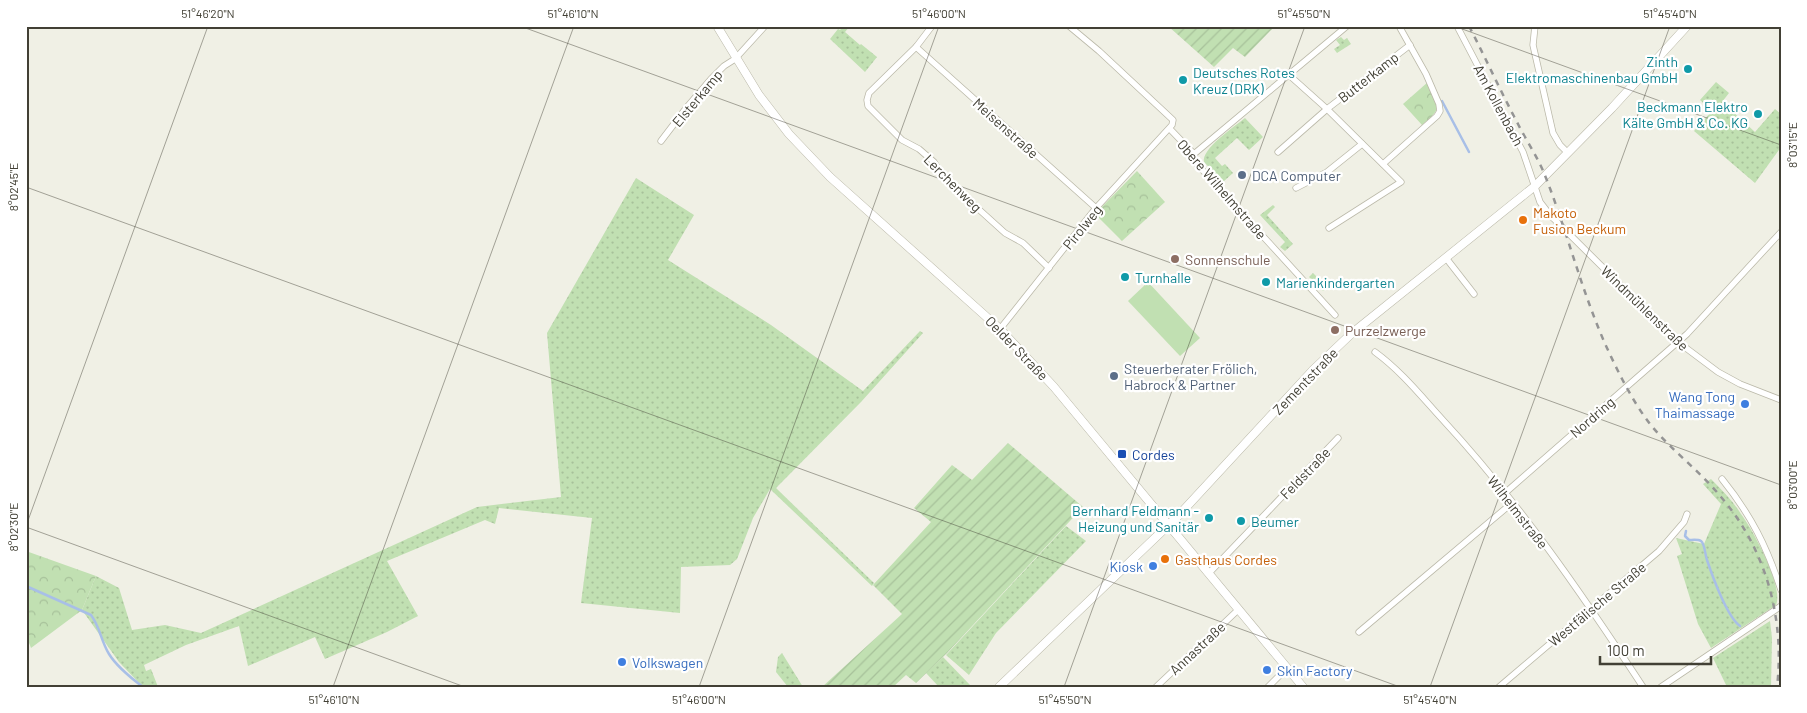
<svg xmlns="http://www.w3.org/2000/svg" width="1807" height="713" font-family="Barlow,sans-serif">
	<defs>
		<pattern id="grass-dots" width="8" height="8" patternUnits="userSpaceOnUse" patternTransform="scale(1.25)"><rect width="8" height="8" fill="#c1e0b2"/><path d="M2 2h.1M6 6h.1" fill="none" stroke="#a7c19a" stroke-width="1.8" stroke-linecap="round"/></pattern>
		<pattern id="forest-crowns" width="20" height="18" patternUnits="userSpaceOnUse" patternTransform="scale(1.25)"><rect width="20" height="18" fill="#c1e0b2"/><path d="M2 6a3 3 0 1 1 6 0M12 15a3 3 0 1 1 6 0" fill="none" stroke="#a7c19a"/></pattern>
		<pattern id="garden-furrows" width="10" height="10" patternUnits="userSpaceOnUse" patternTransform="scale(1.25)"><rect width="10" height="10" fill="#c1e0b2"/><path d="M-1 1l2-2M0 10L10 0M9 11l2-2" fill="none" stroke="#a7c19a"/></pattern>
	</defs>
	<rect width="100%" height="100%" fill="#f0f0e5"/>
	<!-- grass -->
	<g fill="url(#grass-dots)">
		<polygon points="844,26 850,26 845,32 860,45 861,44 877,57 865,72 830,39 838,29 840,30"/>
		<polygon points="1341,37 1344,40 1347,38 1351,44 1337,53 1334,49 1340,45 1336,40"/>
		<polygon points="1716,82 1729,93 1722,102 1755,132 1775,109 1781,114 1781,147 1755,183 1694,131 1712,111 1700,100"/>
		<path d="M1245 118 1263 137 1249 150 1237 138 1215 158 1222 166 1225 164 1233 173 1223 182 1204 162C1201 149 1234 127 1245 118Z"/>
		<polygon points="636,178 694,215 668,260 771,325 863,391 920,331 923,333 861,402 776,488 874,583 872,586 770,489 753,518 737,559 730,565 681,567 680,613 581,603 592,518 499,508 495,524 485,520 387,561 418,616 387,632 325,659 315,637 248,666 239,626 186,645 144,665 146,671 151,669 158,687 143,687 119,662 82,610 96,576 119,588 132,630 165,625 201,633 477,507 561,497 547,333"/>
		<polygon points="1273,205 1275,207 1267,215 1293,244 1285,251 1280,247 1285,242 1260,215"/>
		<polygon points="1313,273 1327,287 1323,291 1309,277"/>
		<path d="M1711 479C1722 490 1733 501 1741 514 1753 530 1784 587 1776 605L1711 648 1698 624 1677 556 1682 554 1676 538 1704 544 1721 504 1703 484Z"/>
		<polygon points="1066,526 1086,541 996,633 969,675 946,655"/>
		<polygon points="1770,621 1772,638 1771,687 1727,687 1713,658"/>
		<polygon points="782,653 803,687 788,687 776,672 778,657"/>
		<polygon points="943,657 970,685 968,687 939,687 926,673"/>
	</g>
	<!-- forest -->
	<g fill="url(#forest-crowns)">
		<path d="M1428 82C1439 106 1444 107 1422 125L1403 104Z"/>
		<polygon points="1137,171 1165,202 1122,241 1095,214"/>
		<polygon points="26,551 96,576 82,610 31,648 26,635"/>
	</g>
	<!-- garden -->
	<g fill="url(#garden-furrows)">
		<polygon points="1168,26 1275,26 1245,57 1233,48 1214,67"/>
		<polygon points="1008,443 1083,507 947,653 916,683 906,675 893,687 822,687 902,614 873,585 931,522 914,508 952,465 972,480"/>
	</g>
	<!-- pitch -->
	<polygon fill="#c1e0b2" points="1148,282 1200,338 1180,356 1128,301"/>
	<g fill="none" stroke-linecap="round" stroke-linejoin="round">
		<!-- stream -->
		<g stroke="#a8bfe7" stroke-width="2.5">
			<polyline points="1442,101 1469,152"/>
			<path d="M1686 531 1685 536 1689 540C1692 540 1698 539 1701 541 1705 544 1705 555 1707 560 1712 575 1727 617 1740 626"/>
			<path d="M26 586 91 615C100 627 101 641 109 654 117 667 131 678 143 687"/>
		</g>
		<!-- minor casing -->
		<g stroke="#bbb9a9" stroke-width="7">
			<g id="minor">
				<polyline points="932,26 916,47 869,93 867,100 868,106 902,140 919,149 934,162 943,177 1005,233 1023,243 1049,268"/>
				<polyline points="1457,26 1523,152 1540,202 1550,215 1678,342 1718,372 1740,384 1781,400"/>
				<polyline points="1535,26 1533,45 1553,133 1560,145 1568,153"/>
				<polyline points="916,47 1096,208"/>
				<polyline points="1289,75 1327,109 1401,182 1329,228"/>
				<polyline points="1170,129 1194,154 1196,163 1335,315"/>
				<polyline points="661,141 687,107 711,79 724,66 735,59 765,26"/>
				<polyline points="1278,152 1327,109 1410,45"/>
				<polyline points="1194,154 1347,26"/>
				<polyline points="1383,164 1437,116 1440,111 1439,104 1426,74 1399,26"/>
				<polyline points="1296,188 1327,172 1362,144"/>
				<polyline points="1446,258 1474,294"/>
				<polyline points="1000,329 1096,208 1172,125 1173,120 1099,51 1069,26"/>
				<path d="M1375 352C1401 371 1421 396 1442 419 1518 501 1582 594 1643 687"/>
				<path d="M1722 479C1751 515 1767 547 1781 590"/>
				<polyline points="1505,493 1687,334 1781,232"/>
				<polyline points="1209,573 1338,438"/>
				<polyline points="1359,632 1512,503"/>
				<polyline points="1156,687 1239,609"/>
				<polyline points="1268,687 1287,668"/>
				<polyline points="1499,687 1659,551 1684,522 1687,514"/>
				<polyline points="1661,687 1781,606"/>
			</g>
		</g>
		<!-- tertiary casing -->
		<g stroke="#bbb9a9" stroke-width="9">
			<g id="tertiary">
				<polyline points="717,26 759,95 789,134 830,177 1000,329 1054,387 1303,687"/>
				<polyline points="999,687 1179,515 1313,370 1351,334 1535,186 1612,108 1687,26"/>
			</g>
		</g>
		<!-- minor -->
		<use href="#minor" stroke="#fff" stroke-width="5.5"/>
		<!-- tertiary -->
		<use href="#tertiary" stroke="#fff" stroke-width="8"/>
		<!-- rail -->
		<path stroke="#949494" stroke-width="2.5" stroke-dasharray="6 6" stroke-linecap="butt" d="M1469 26C1486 59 1501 92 1518 124 1527 142 1539 159 1546 178 1568 234 1582 293 1607 348 1619 374 1633 402 1650 424 1671 450 1700 471 1721 497 1766 549 1785 619 1777 687"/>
	</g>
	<!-- ticks -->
	<path fill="none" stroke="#424035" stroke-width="1" stroke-opacity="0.45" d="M520 26 1781 485M1454 26 1781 145M26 187 1400 687M26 526 208 26M26 527 465 687M333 687 574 26M699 687 939 26M1064 687 1305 26M1430 687 1670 26"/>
	<!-- markers -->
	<g fill="#0f9aa8" stroke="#fff" stroke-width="2">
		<circle cx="1688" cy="69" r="5"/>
		<circle cx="1183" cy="80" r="5"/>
		<circle cx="1758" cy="114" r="5"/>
		<circle cx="1125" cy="277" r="5"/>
		<circle cx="1266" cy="282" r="5"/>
		<circle cx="1209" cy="518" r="5"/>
		<circle cx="1241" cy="521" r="5"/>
	</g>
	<g fill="#5c6f8a" stroke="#fff" stroke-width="2">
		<circle cx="1242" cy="175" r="5"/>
		<circle cx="1114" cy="376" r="5"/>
	</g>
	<g fill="#e8710a" stroke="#fff" stroke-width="2">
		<circle cx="1523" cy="220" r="5"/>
		<circle cx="1165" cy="559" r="5"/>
	</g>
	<g fill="#8d6e63" stroke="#fff" stroke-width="2">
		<circle cx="1175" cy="259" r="5"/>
		<circle cx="1335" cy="330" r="5"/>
	</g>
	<g fill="#3f7fe0" stroke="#fff" stroke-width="2">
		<circle cx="1745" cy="404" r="5"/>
		<circle cx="1153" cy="566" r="5"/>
		<circle cx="622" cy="662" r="5"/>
		<circle cx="1267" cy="670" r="5"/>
	</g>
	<rect fill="#1a4fb4" stroke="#fff" stroke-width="2" x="1117" y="449" width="10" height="10" rx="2.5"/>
	<g text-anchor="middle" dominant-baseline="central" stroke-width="4.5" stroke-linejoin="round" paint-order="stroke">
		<!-- culture labels -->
		<g font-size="14" fill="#0d838f" stroke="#fff" text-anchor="start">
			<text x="1678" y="61" text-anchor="end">Zinth<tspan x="1678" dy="16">Elektromaschinenbau GmbH</tspan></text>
			<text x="1193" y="72">Deutsches Rotes<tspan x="1193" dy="16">Kreuz (DRK)</tspan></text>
			<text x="1748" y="106" text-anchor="end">Beckmann Elektro<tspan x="1748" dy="16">Kälte GmbH &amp; Co. KG</tspan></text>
			<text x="1135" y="277">Turnhalle</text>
			<text x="1276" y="282">Marienkindergarten</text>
			<text x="1199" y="510" text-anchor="end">Bernhard Feldmann -<tspan x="1199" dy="16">Heizung und Sanitär</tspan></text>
			<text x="1251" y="521">Beumer</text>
		</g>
		<!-- street labels -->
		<g font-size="14" fill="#424035" stroke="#fff">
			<text transform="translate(1368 77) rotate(-38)">Butterkamp</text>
			<text transform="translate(697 98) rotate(-50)">Elsterkamp</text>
			<text transform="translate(1499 105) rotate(62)">Am Kollenbach</text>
			<text transform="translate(1006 128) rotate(42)">Meisenstraße</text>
			<text transform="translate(953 183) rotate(45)">Lerchenweg</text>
			<text transform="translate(1222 189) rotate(49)">Obere Wilhelmstraße</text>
			<text transform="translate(1082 227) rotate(-51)">Pirolweg</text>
			<text transform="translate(1645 308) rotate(44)">Windmühlenstraße</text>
			<text transform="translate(1017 348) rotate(46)">Oelder Straße</text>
			<text transform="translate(1305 381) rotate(-46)">Zementstraße</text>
			<text transform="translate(1592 417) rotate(-41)">Nordring</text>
			<text transform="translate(1305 473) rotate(-46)">Feldstraße</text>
			<text transform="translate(1518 512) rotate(52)">Wilhelmstraße</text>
			<text transform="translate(1597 604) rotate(-40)">Westfälische Straße</text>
			<text transform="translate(1197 648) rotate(-43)">Annastraße</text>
		</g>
		<!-- service labels -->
		<g font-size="14" fill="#4e5e75" stroke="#fff" text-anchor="start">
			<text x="1252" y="175">DCA Computer</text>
			<text x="1124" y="368">Steuerberater Frölich,<tspan x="1124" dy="16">Habrock &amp; Partner</tspan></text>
		</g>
		<!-- food labels -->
		<g font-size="14" fill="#c56008" stroke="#fff" text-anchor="start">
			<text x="1533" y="212">Makoto<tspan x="1533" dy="16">Fusion Beckum</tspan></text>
			<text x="1175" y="559">Gasthaus Cordes</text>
		</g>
		<!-- education labels -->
		<g font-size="14" fill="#785e54" stroke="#fff" text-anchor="start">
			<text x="1185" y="259">Sonnenschule</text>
			<text x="1345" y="330">Purzelzwerge</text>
		</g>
		<!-- shop labels -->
		<g font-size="14" fill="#366cbe" stroke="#fff" text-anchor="end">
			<text x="1735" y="396">Wang Tong<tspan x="1735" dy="16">Thaimassage</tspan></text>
			<text x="1143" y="566">Kiosk</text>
			<text x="632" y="662" text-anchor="start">Volkswagen</text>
			<text x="1277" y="670" text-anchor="start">Skin Factory</text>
		</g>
		<!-- transit labels -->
		<g font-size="14" fill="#164399" stroke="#fff" text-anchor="start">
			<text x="1132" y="454">Cordes</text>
		</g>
	</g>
	<!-- border -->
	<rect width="1807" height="713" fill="none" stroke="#ffffff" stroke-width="55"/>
	<!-- scale -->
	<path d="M1600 656v8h111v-8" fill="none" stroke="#424035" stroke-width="2.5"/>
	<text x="1607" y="656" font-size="15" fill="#424035" stroke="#ffffff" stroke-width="4" paint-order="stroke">100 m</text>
	<rect x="28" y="28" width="1752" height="658" fill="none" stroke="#424035" stroke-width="2"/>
	<g font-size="12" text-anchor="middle" fill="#424035">
		<text x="208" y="18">51°46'20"N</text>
		<text x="573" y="18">51°46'10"N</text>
		<text x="939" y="18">51°46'00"N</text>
		<text x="1304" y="18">51°45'50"N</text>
		<text x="1670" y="18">51°45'40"N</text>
		<text transform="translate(1793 145) rotate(-90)" y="4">8°03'15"E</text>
		<text transform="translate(14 187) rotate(-90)" y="4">8°02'45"E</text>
		<text transform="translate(1793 485) rotate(-90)" y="4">8°03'00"E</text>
		<text transform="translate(14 527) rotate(-90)" y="4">8°02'30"E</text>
		<text x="334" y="704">51°46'10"N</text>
		<text x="699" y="704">51°46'00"N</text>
		<text x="1065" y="704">51°45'50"N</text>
		<text x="1430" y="704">51°45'40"N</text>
	</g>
</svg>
